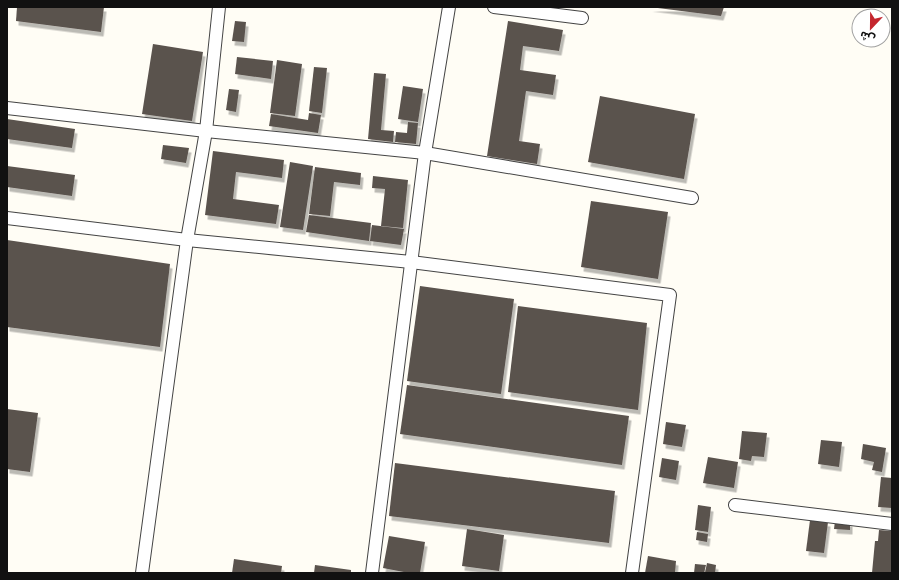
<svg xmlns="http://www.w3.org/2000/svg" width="899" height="580" font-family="'Crimson Pro','Noto Sans Arabic',serif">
	<defs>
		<filter id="shadow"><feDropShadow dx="2.5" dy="4.5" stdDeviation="0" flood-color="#0004"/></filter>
	</defs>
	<rect width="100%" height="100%" fill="#fffdf5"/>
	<!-- building -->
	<g fill="#5a524d" filter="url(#shadow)">
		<polygon points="17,7 104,7 101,32 16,21"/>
		<polygon points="650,7 724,7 721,16"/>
		<polygon points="235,21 246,22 244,42 232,41"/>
		<polygon points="508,21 563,30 559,51 523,46 520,70 556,75 553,95 526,91 519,141 540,144 537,164 487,156"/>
		<polygon points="153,44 203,52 192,121 142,114"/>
		<polygon points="237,57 273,61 271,79 235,74"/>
		<polygon points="277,60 302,64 295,116 270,113"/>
		<polygon points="314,67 327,68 322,113 309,111"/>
		<polygon points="374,73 386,74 381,130 394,131 393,142 368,139"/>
		<polygon points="403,86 423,89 418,122 398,119"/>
		<polygon points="229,89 239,90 236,112 226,110"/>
		<polygon points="600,96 695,114 684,179 588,162"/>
		<polygon points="309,113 321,115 318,133 269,126 271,114 308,120"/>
		<polygon points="7,119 75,129 72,148 7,139"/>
		<polygon points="408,122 418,123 416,144 395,142 396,132 407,133"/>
		<polygon points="163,145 189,148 186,163 161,159"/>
		<polygon points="213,151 284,160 282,178 236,172 233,199 279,205 276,224 205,215"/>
		<polygon points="290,162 313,166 303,230 280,227"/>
		<polygon points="7,166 75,175 72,196 7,187"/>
		<polygon points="315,167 361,173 360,185 334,182 330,216 309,214"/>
		<polygon points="373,176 408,180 403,228 381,226 385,189 372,188"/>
		<polygon points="591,201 668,212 658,279 581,267"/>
		<polygon points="309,215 371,223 369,241 306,232"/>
		<polygon points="372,225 404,229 401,245 370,241"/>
		<polygon points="7,240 170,264 160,347 7,327"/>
		<polygon points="420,286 514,299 501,394 407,381"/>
		<polygon points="518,306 647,323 638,410 508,392"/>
		<polygon points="407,385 629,416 622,465 400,434"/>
		<polygon points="7,409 38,413 30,472 7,469"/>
		<polygon points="666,422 686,425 682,447 663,444"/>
		<polygon points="742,431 767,433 764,457 752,456 751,461 739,459"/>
		<polygon points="821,440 842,442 839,467 818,464"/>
		<polygon points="863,444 886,448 882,472 872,470 874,462 861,459"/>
		<polygon points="708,457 738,462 734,488 703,483"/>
		<polygon points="662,458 679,461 676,480 659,477"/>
		<polygon points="395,463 615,491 609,543 389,516"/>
		<polygon points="881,477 892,478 892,508 878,507"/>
		<polygon points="698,505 711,507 708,532 695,530"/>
		<polygon points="810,520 828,522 824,553 806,551"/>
		<polygon points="835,521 850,522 850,530 834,529"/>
		<polygon points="467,529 504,535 499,571 462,566"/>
		<polygon points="879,530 892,531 892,573 872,573 875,541 878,541"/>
		<polygon points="697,532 708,534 707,542 696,540"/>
		<polygon points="389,536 425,542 420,573 409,573 383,568"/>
		<polygon points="648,556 676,561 675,573 645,573"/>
		<polygon points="234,559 282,566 281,573 232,573"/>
		<polygon points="707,563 716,565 715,573 705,573"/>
		<polygon points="695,564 706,565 704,573 694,573"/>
		<polygon points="315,565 351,570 351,573 314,573"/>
	</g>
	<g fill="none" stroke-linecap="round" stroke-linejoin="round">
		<!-- minor casing -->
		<g stroke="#444" stroke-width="14">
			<g id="minor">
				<polyline points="494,7 582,18"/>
				<polyline points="7,108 206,131 425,153 692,198"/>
				<polyline points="7,218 187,240 411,262 670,295 632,573"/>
				<polyline points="735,505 892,524"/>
				<polyline points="142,573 187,240 206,131 219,7"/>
				<polyline points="372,573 425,153 449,7"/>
			</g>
		</g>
		<!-- minor -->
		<use href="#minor" stroke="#fff" stroke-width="12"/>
	</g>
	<!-- border -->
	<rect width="899" height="580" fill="none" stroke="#111111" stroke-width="16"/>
	<!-- north arrow -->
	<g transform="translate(871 28) rotate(202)"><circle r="19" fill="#ffffff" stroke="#a0a0a0"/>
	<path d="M0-3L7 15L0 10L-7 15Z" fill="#c4262e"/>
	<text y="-6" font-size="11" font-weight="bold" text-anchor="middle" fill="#111111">ش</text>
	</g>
</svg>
